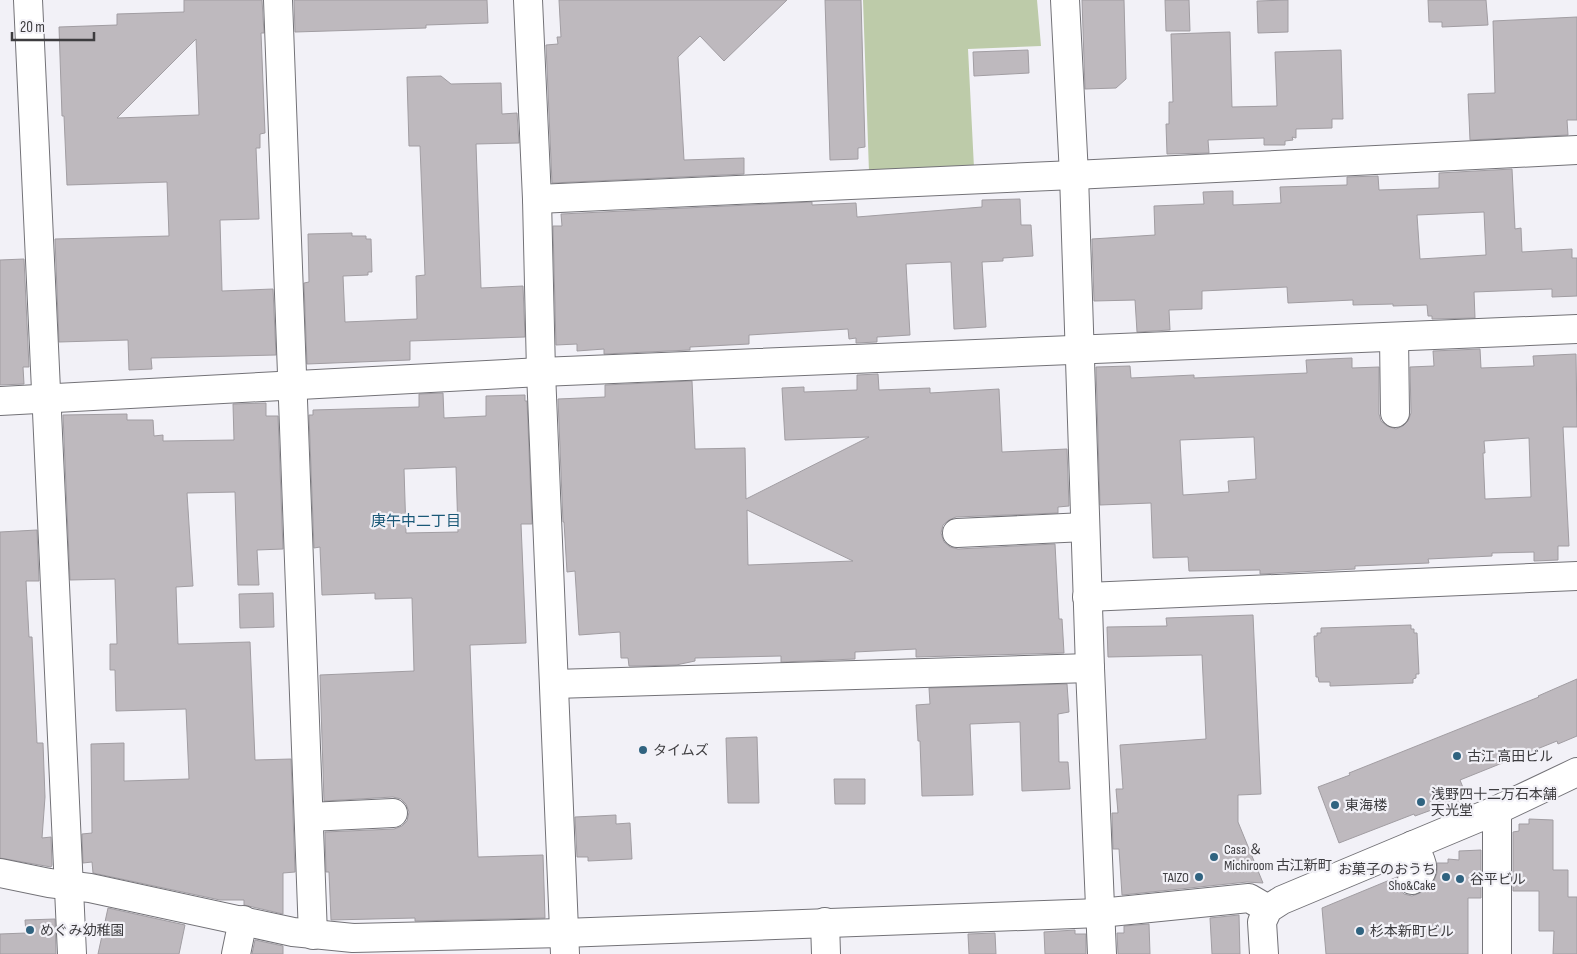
<svg xmlns="http://www.w3.org/2000/svg" width="1577" height="954" font-family="'Sofia Sans Condensed','Noto Sans JP',sans-serif">
	<rect width="100%" height="100%" fill="#f2f1f7"/>
	<!-- green -->
	<polygon fill="#bdcba9" points="863,0 1037,0 1041,46 968,49 974,168 869,172"/>
	<!-- building -->
	<g fill="#beb9be" stroke="#a19da2" fill-rule="evenodd">
		<path d="M184 0H262L264 33H261L265 133 260 134V148H256L259 219 220 220 222 291 273 289 276 355 151 358 152 369 129 370 128 340 59 342 55 239 169 236 167 182 67 185 64 116H62L59 27 117 25V14L184 12ZM196 39 199 115 117 118Z"/>
		<polygon points="294,0 487,0 488,23 426,25 426,28 295,32"/>
		<polygon points="559,0 787,0 724,61 700,36 678,57 684,160 744,158 744,174 552,183 546,45 558,44 557,37 561,37"/>
		<polygon points="825,0 861,0 865,147 858,148 858,159 830,160"/>
		<polygon points="1082,0 1124,0 1126,79 1116,88 1085,89"/>
		<polygon points="1165,0 1189,0 1190,31 1166,31"/>
		<polygon points="1288,0 1288,32 1258,33 1257,1"/>
		<polygon points="1428,0 1486,0 1488,25 1442,27 1442,22 1429,22"/>
		<polygon points="1577,17 1577,120 1567,120 1568,135 1470,140 1468,94 1495,93 1493,21"/>
		<polygon points="1230,32 1232,107 1277,106 1275,52 1341,50 1343,119 1332,119 1332,128 1296,129 1296,138 1292,137 1293,140 1285,141 1285,145 1264,145 1264,138 1208,140 1209,153 1167,154 1166,124 1169,124 1169,102 1173,102 1171,34"/>
		<polygon points="1028,50 1029,73 974,76 973,52"/>
		<polygon points="441,76 451,84 501,83 502,114 517,113 519,143 476,144 481,288 523,286 525,337 410,341 410,360 307,364 304,283 309,282 308,234 352,233 352,236 366,236 366,239 371,239 372,272 368,272 368,275 343,276 345,322 417,319 416,276 425,275 420,146 409,146 407,77"/>
		<path d="M1512 169 1515 229 1521 228 1522 252 1572 249V258H1577V296L1552 297V289L1474 292 1475 318 1432 319V316H1428L1427 305 1393 306V304L1353 305V300L1288 303 1287 287 1202 291V309L1169 310 1170 330 1137 332 1135 300 1094 301 1092 239 1155 235 1154 206 1204 204 1203 192 1233 191V205L1281 203 1280 187 1347 185V177L1378 176 1379 190 1439 188V173ZM1484 212 1486 255 1420 259 1417 215Z"/>
		<polygon points="1020,199 1021,225 1031,225 1033,256 1003,258 1003,261 982,262 986,327 954,329 951,262 906,264 910,335 877,337 877,342 856,343 856,338 849,339 848,329 749,335 749,344 690,347 690,350 604,354 604,349 577,351 577,344 556,345 553,226 562,226 561,214 812,202 812,205 856,203 857,217 982,207 982,200"/>
		<polygon points="24,259 29,367 23,367 24,384 0,385 0,260"/>
		<path d="M1480 349 1481 368 1534 366 1533 356 1576 354 1577 427H1563L1569 546H1558V560L1534 561V552L1492 553V556L1428 559 1429 563 1355 566V569L1260 574V570L1189 571 1188 557 1153 558 1151 503 1100 505 1096 367 1130 366 1131 378 1194 375V378L1307 373 1306 360 1352 358V368L1379 367V414L1381 421 1387 426 1396 429 1403 426 1408 421 1411 413 1410 367 1434 366 1433 351ZM1254 437 1256 479 1228 481 1229 492 1183 495 1180 440ZM1529 438 1531 497 1485 499 1483 453H1485L1484 441Z"/>
		<path d="M878 374 879 390 930 388V393L999 389 1002 452 1067 449 1069 506 1058 507V513L956 517 949 520 943 525 941 533 944 542 950 547 958 549 1055 544 1059 619H1062L1064 653 916 657V649L855 652V659L781 662V656L695 658V661L676 665 634 666H629L628 658H621L620 632 579 635 575 571 567 572 564 522H563L558 399 605 397V385L692 381 695 449 745 448 746 499 869 437 785 440 782 388 804 387V392L857 390V375ZM747 510 853 561 748 565Z"/>
		<path d="M443 393 444 418 486 416V396L525 395V401H527L532 524H521L526 643 470 645 478 857 543 855 545 918 415 921V918L331 920 329 872H326L325 832 394 829 402 826 407 821 409 812 406 804 401 799 393 797 324 801 320 675 414 671 412 598 375 599V593L322 595 320 547 314 548 309 415H313V410L419 407V394ZM456 467 458 532 406 533 404 469Z"/>
		<polygon points="266,403 266,416 278,416 283,549 257,550 259,585 238,585 235,492 187,493 193,586 176,587 178,644 250,642 255,760 291,759 295,872 283,873 283,914 244,905 244,900 220,900 93,873 92,862 83,863 82,834 92,833 91,744 124,743 124,781 189,779 186,709 116,711 115,670 110,670 110,644 117,644 115,579 70,580 63,415 127,414 127,420 153,420 154,436 163,435 163,441 234,440 233,404"/>
		<polygon points="37,530 39,581 26,581 29,637 32,637 37,743 43,743 45,797 42,838 51,837 52,865 51,867 0,858 0,532"/>
		<polygon points="273,593 274,627 240,628 239,594"/>
		<polygon points="1253,615 1261,794 1238,795 1238,822 1263,883 1247,882 1122,895 1119,849 1113,849 1112,813 1118,813 1116,789 1123,789 1120,745 1206,739 1202,655 1108,657 1107,627 1167,626 1166,618"/>
		<polygon points="1411,625 1411,629 1414,629 1414,633 1417,633 1419,674 1416,674 1416,678 1413,679 1413,683 1330,686 1330,682 1319,682 1318,677 1316,677 1314,636 1317,636 1317,633 1321,633 1321,628"/>
		<polygon points="1577,679 1577,736 1558,744 1557,741 1460,780 1468,800 1438,810 1437,808 1415,816 1414,814 1339,843 1318,787 1350,775 1349,773 1539,697 1538,696"/>
		<polygon points="1067,684 1069,712 1058,714 1059,762 1068,762 1070,789 1022,791 1020,722 970,724 973,795 922,796 920,741 918,741 916,705 930,704 929,688"/>
		<polygon points="757,737 759,803 728,803 726,738"/>
		<polygon points="834,779 865,779 865,804 835,804"/>
		<polygon points="616,815 616,824 630,823 632,859 588,861 588,857 577,857 575,817"/>
		<polygon points="1529,819 1553,820 1553,870 1568,870 1568,897 1577,897 1577,954 1553,954 1554,931 1539,931 1539,891 1513,891 1513,832 1519,831 1519,824 1529,824"/>
		<polygon points="1481,850 1481,898 1468,898 1468,954 1326,954 1322,908 1397,877 1399,888 1404,894 1412,896 1420,893 1433,883 1437,873 1437,863 1448,863 1448,859 1459,860 1459,851"/>
		<polygon points="108,908 185,925 179,954 98,954"/>
		<polygon points="1239,915 1240,954 1212,954 1210,918"/>
		<polygon points="55,919 56,954 0,954 0,934 26,933 25,920"/>
		<polygon points="1149,924 1150,954 1118,954 1117,933 1124,933 1124,926"/>
		<polygon points="1075,930 1075,934 1086,934 1086,954 1045,954 1044,932"/>
		<polygon points="995,933 996,954 969,954 968,934"/>
		<polygon points="255,940 283,946 283,954 252,954"/>
	</g>
	<g fill="none" stroke-linecap="round" stroke-linejoin="round">
		<!-- minor casing -->
		<g stroke="#737277" stroke-width="30">
			<g id="minor">
				<polyline points="28,0 72,954"/>
				<polyline points="278,0 313,935"/>
				<polyline points="528,0 537,199 541,372 565,954"/>
				<polyline points="1065,0 1074,175 1090,668 1102,954"/>
				<polyline points="537,199 1074,175 1577,150"/>
				<polyline points="1394,337 1395,413"/>
				<polyline points="0,401 541,372 1577,329"/>
				<polyline points="957,533 1085,527"/>
				<polyline points="1087,597 1577,576"/>
				<polyline points="554,684 1090,668"/>
				<polyline points="309,817 393,813"/>
				<polyline points="0,873 49,883 90,888 293,932 353,938 564,933 1100,913 1249,898 1268,909"/>
				<path d="M1412 880C1430 871 1420 859 1413 845"/>
				<polyline points="825,922 826,954"/>
				<polyline points="236,954 243,920"/>
				<polyline points="1264,954 1262,922 1268,909 1282,900 1497,810 1577,772"/>
				<polyline points="1497,954 1497,810"/>
			</g>
		</g>
		<!-- minor -->
		<use href="#minor" stroke="#fff" stroke-width="28"/>
	</g>
	<!-- markers -->
	<g fill="#306380" stroke="#f2f1f7" stroke-width="2">
		<circle cx="643" cy="750" r="5"/>
		<circle cx="1457" cy="756" r="5"/>
		<circle cx="1421" cy="802" r="5"/>
		<circle cx="1335" cy="805" r="5"/>
		<circle cx="1214" cy="857" r="5"/>
		<circle cx="1199" cy="877" r="5"/>
		<circle cx="1446" cy="877" r="5"/>
		<circle cx="1460" cy="879" r="5"/>
		<circle cx="30" cy="930" r="5"/>
		<circle cx="1360" cy="931" r="5"/>
	</g>
	<g text-anchor="middle" dominant-baseline="central" stroke-width="4.5" stroke-linejoin="round" paint-order="stroke">
		<!-- poi labels -->
		<g font-size="14" fill="#3d3c3f" stroke="#f2f1f7" text-anchor="start">
			<text x="653" y="750">タイムズ</text>
			<text x="1467" y="756">古江 高田ビル</text>
			<text x="1431" y="794">浅野四十二万石本舗<tspan x="1431" dy="16">天光堂</tspan></text>
			<text x="1345" y="805">東海楼</text>
			<text x="1224" y="849">Casa ＆<tspan x="1224" dy="16">Michiroom 古江新町</tspan></text>
			<text x="1436" y="869" text-anchor="end">お菓子のおうち<tspan x="1436" dy="16">Sho&amp;Cake</tspan></text>
			<text x="1189" y="877" text-anchor="end">TAIZO</text>
			<text x="1470" y="879">谷平ビル</text>
			<text x="40" y="930">めぐみ幼稚園</text>
			<text x="1370" y="931">杉本新町ビル</text>
		</g>
		<!-- neighbourhood labels -->
		<g font-size="15" fill="#1a5877" stroke="#f2f1f7">
			<text x="416" y="521">庚午中二丁目</text>
		</g>
	</g>
	<!-- scale -->
	<path d="M12 32v8h82v-8" fill="none" stroke="#3d3c3f" stroke-width="2.5"/>
	<text x="20" y="32" font-size="15" fill="#3d3c3f" stroke="#f2f1f7" stroke-width="4" paint-order="stroke">20 m</text>
</svg>
